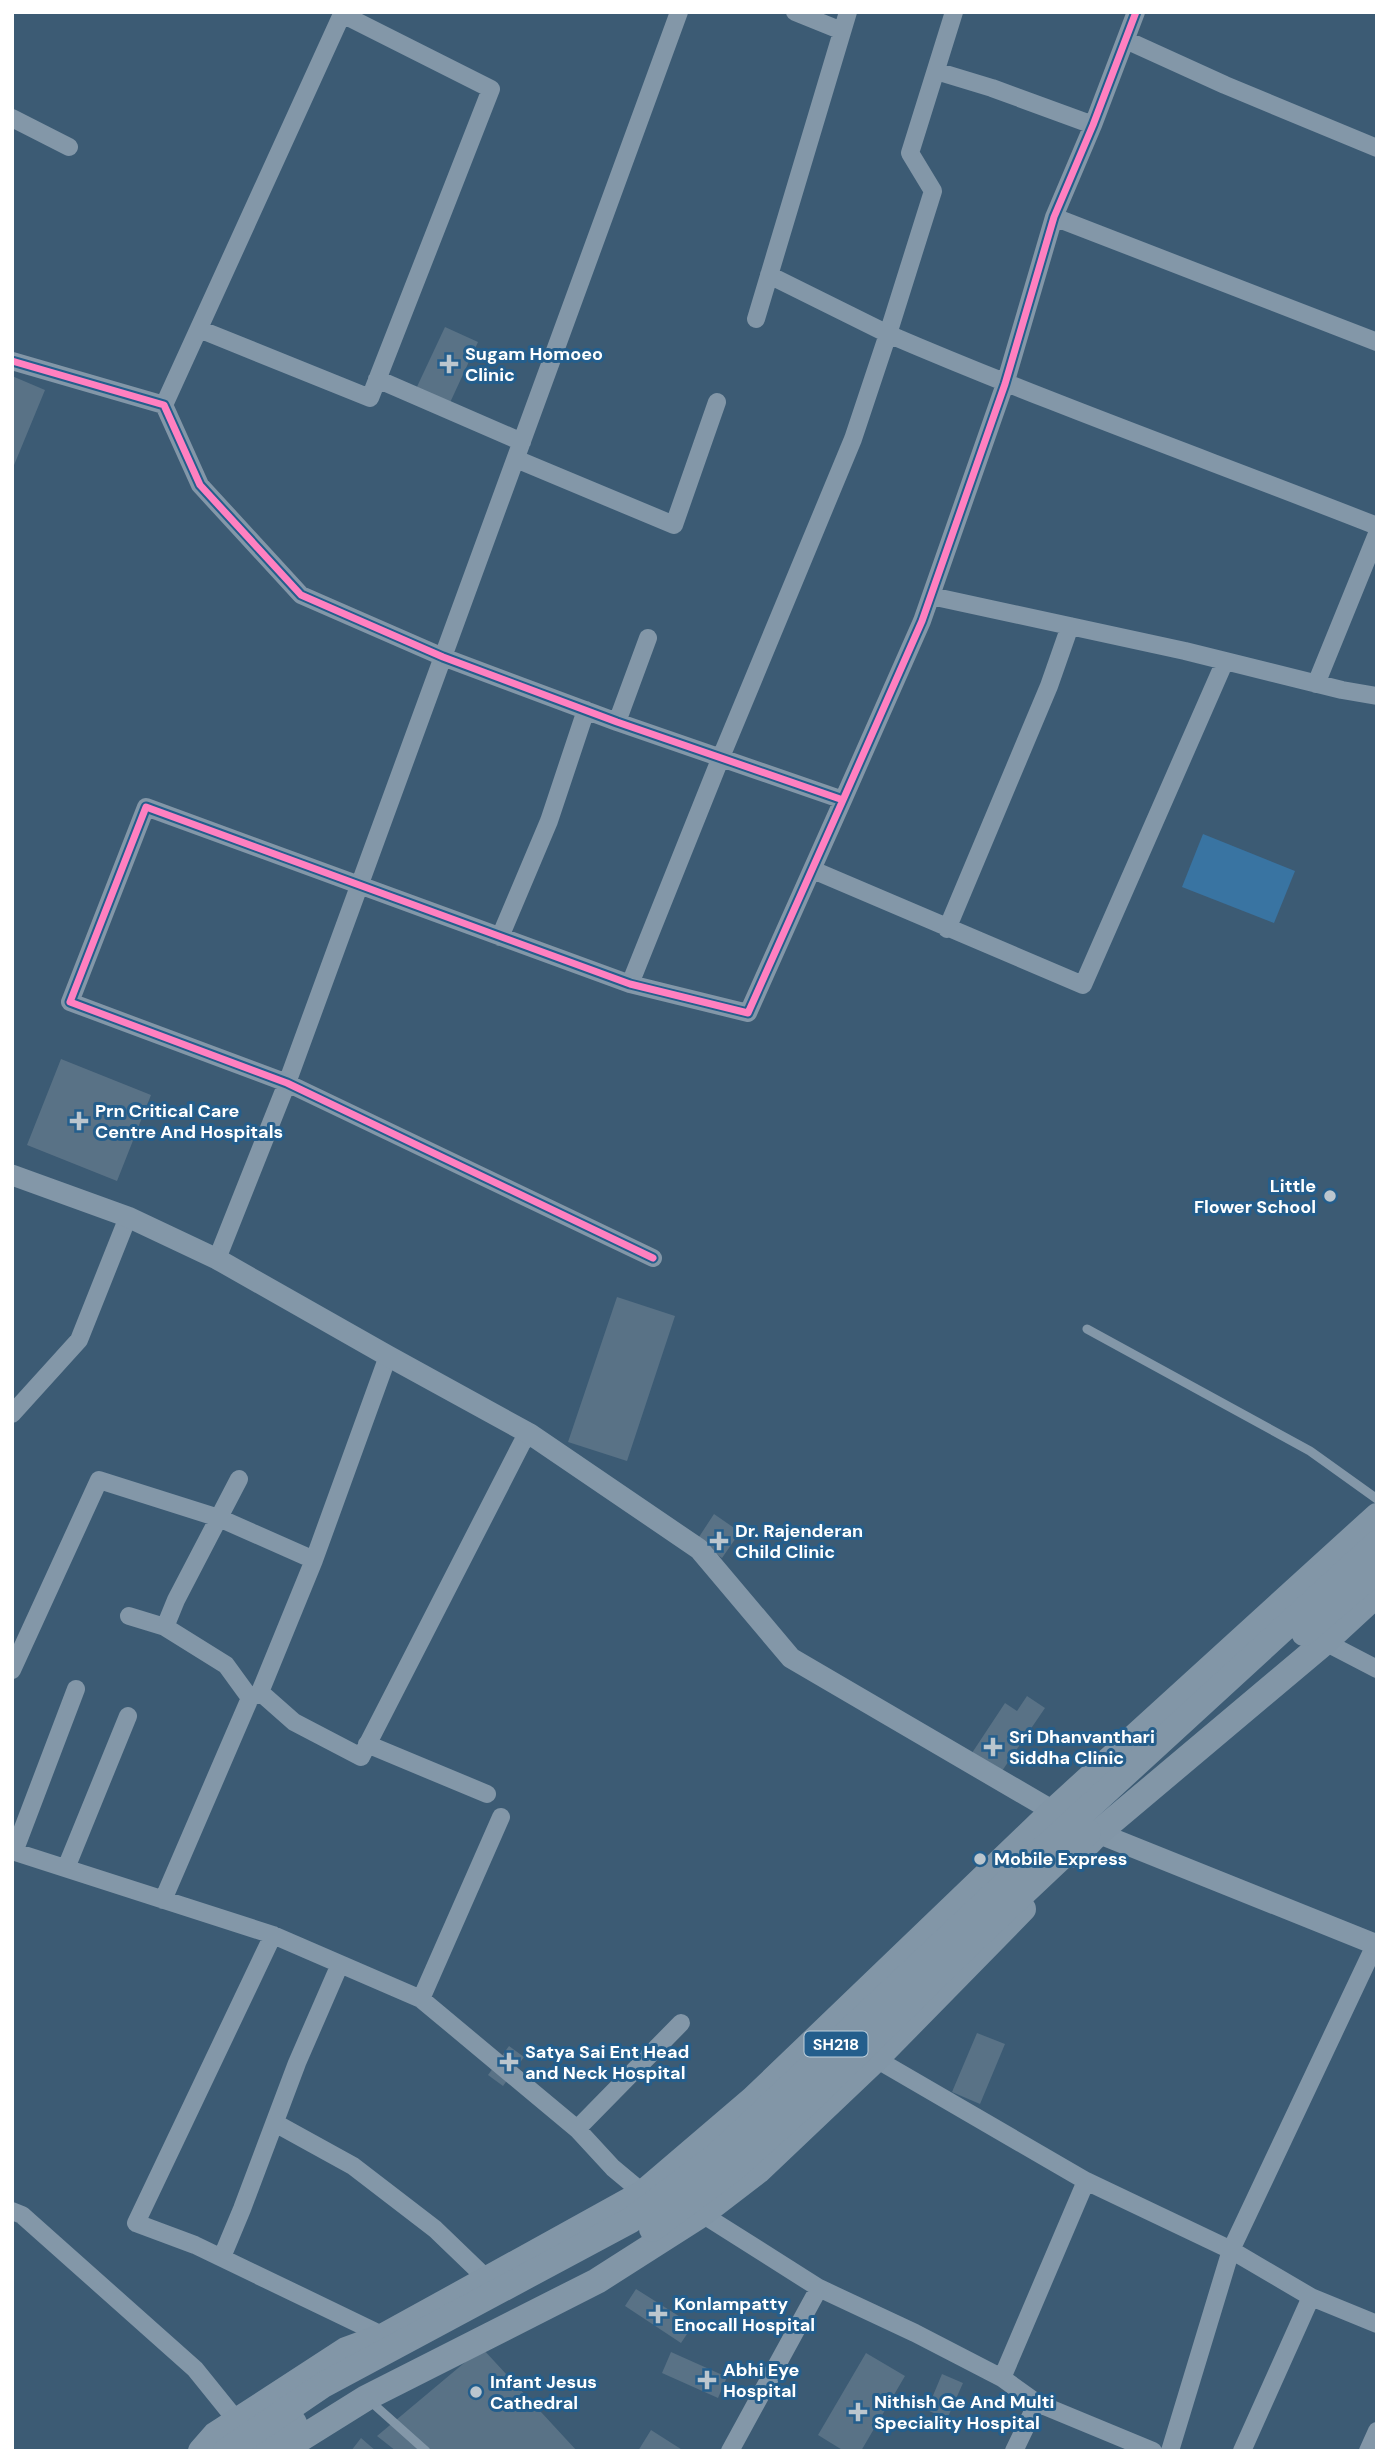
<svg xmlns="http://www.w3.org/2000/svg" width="1389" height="2463" viewBox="0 0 1389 2463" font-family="'DM Sans',sans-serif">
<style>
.green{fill:#3974a2}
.building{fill:#597286}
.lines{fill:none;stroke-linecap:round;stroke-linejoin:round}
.service{stroke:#8397a8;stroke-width:9}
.minor{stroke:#8397a8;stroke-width:18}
.tertiary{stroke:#8397a8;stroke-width:21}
.primary{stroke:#8296a7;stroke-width:26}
.primary-bridge{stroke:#8296a7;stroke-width:26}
.cycleway-casing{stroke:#245e8c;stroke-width:11}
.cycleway{stroke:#ff80c0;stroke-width:7}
.poi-dot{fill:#bbc6ce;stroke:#245e8c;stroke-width:2.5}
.labels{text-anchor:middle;stroke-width:6;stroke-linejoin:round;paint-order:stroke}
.shield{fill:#245e8c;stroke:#bdcfdc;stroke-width:2}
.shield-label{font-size:16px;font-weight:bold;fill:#fff}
.poi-label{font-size:18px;font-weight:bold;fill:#fff;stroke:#245e8c;text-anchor:start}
</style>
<rect width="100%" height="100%" fill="#3c5b74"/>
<path class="green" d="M1203,834L1295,871L1274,923L1182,887Z"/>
<path class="building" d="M445,327L478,342L448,407L415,391Z
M12,376L45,390L12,470Z
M61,1059L151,1095L117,1181L27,1145Z
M617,1297L675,1316L627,1461L568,1442Z
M714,1514L740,1532L722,1558L697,1540Z
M1027,1696L1045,1708L1002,1771L968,1759L1005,1703L1017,1711Z
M977,2033L1005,2044L980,2104L952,2092Z
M509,2046L524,2057L503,2086L488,2075Z
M636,2289L693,2325L681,2343L625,2306Z
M482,2348L577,2451H396L377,2436Z
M671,2352L727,2377L718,2398L662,2373Z
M866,2353L905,2376L861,2451H844L818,2435Z
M942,2374L963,2383L947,2419L927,2410Z
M651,2430L684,2451H638Z
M361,2438L376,2451H351Z"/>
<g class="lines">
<path class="service" d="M1087,1329L1310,1451L1377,1499
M370,2401L426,2451"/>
<path class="minor" d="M795,12L842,31
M954,12L910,153L933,191L888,334C1049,403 1214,462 1377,526
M1126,40L1225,85L1377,148
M936,71L992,88L1093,125
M12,118L69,147
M1054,217L1377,342
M756,319L848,12
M199,329L370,398L491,89L342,14
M12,361L164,405L200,485L301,595L443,657L617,722L843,800L922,621L1005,384L1054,217L1093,125L1136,12
M377,379L522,442
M164,405L343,12
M516,459L674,525L717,402
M931,596L1185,651L1342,690L1377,696
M1316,684L1377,534
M617,722L648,638
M813,870L1083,985L1225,661
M947,929L1049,686L1070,626
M500,937L549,821L586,710
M630,984L721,757L853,439L888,334L769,275
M653,1258L287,1083L70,1002L146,807L630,984L748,1013L843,800
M217,1259L287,1083L679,12
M12,1414L79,1340L128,1217
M129,1616L165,1627L226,1665L250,1698
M165,1627L176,1600L239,1479
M1325,1642L1377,1669
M12,1670L99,1480L219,1518L314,1560
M260,1692L294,1722L361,1757L522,1443L530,1434
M367,1744L487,1794
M12,1851L273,1935L421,1999L577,2129L613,2168L643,2193
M14,1852L76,1689
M66,1868L128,1716
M163,1900L250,1698L260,1692L314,1560L388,1356
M273,1935L136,2223L195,2245L384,2336
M421,1999L501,1817
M876,2059L1086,2181L1231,2250L1311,2297L1377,2324
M275,2123L353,2166L435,2229L488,2280
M577,2129L681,2023
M12,2211L22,2215L195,2369L237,2421
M702,2214L819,2288L915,2333L1002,2378L1037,2403L1153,2451
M222,2257L242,2209L297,2063L340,1964
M1002,2378L1086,2181
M730,2451L819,2288
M1014,2451L1037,2403
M1170,2451L1231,2250L1375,1945
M1242,2451L1311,2297
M1368,2451L1377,2431"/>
<path class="tertiary" d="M12,1175L128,1217L217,1259L388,1356L530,1434L699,1549L791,1658L1053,1811L1098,1833L1377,1945"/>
<path class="primary" d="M1077,1855L1098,1833L1325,1642L1377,1594
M201,2451L215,2435L346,2350L384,2336L643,2193L753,2099L1053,1811L1377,1516
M251,2451L294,2423
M281,2451L366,2398L597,2281L702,2214L758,2171L876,2059L1023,1909"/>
<path class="primary-bridge" d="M1304,1633L1377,1570
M652,2229L733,2169L809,2101L967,1946L1088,1832
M226,2451L323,2385L631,2220L718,2154L1004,1885L1377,1543"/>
<g class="cycleway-casing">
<path id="cycleway" d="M12,361L164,405L200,485L301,595L443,657L617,722L843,800L922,621L1005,384L1054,217L1093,125L1136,12
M653,1258L287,1083L70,1002L146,807L630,984L748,1013L843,800"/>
</g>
<use href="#cycleway" class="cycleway"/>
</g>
<g class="poi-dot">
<path d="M445.5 353.5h7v7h7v7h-7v7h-7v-7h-7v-7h7z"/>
<path d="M75.5 1110.5h7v7h7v7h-7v7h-7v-7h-7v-7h7z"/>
<circle cx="1330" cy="1196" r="7"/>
<path d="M715.5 1530.5h7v7h7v7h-7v7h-7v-7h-7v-7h7z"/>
<path d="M989.5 1736.5h7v7h7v7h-7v7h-7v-7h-7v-7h7z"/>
<circle cx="980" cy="1859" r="7"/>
<path d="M505.5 2051.5h7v7h7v7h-7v7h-7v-7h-7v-7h7z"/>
<path d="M654.5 2303.5h7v7h7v7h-7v7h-7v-7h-7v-7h7z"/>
<path d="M703.5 2369.5h7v7h7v7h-7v7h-7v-7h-7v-7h7z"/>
<circle cx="476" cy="2392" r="7"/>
<path d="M854.5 2401.5h7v7h7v7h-7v7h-7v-7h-7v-7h7z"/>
</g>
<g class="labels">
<rect class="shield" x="804.5" y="2031.5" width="63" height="25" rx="5"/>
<g class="shield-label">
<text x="836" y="2050">SH218</text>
</g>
<g class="poi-label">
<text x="465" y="360">Sugam Homoeo<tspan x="465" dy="21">Clinic</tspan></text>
<text x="95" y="1117">Prn Critical Care<tspan x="95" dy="21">Centre And Hospitals</tspan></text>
<text x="1316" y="1192" text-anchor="end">Little<tspan x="1316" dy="21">Flower School</tspan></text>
<text x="735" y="1537">Dr. Rajenderan<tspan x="735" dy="21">Child Clinic</tspan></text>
<text x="1009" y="1743">Sri Dhanvanthari<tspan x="1009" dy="21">Siddha Clinic</tspan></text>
<text x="994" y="1865">Mobile Express</text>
<text x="525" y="2058">Satya Sai Ent Head<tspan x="525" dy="21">and Neck Hospital</tspan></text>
<text x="674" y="2310">Konlampatty<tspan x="674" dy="21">Enocall Hospital</tspan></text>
<text x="723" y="2376">Abhi Eye<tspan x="723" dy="21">Hospital</tspan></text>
<text x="490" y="2388">Infant Jesus<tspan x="490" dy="21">Cathedral</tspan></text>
<text x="874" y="2408">Nithish Ge And Multi<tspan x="874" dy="21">Speciality Hospital</tspan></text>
</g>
</g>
<rect width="1389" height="2463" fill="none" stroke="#ffffff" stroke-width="28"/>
</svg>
